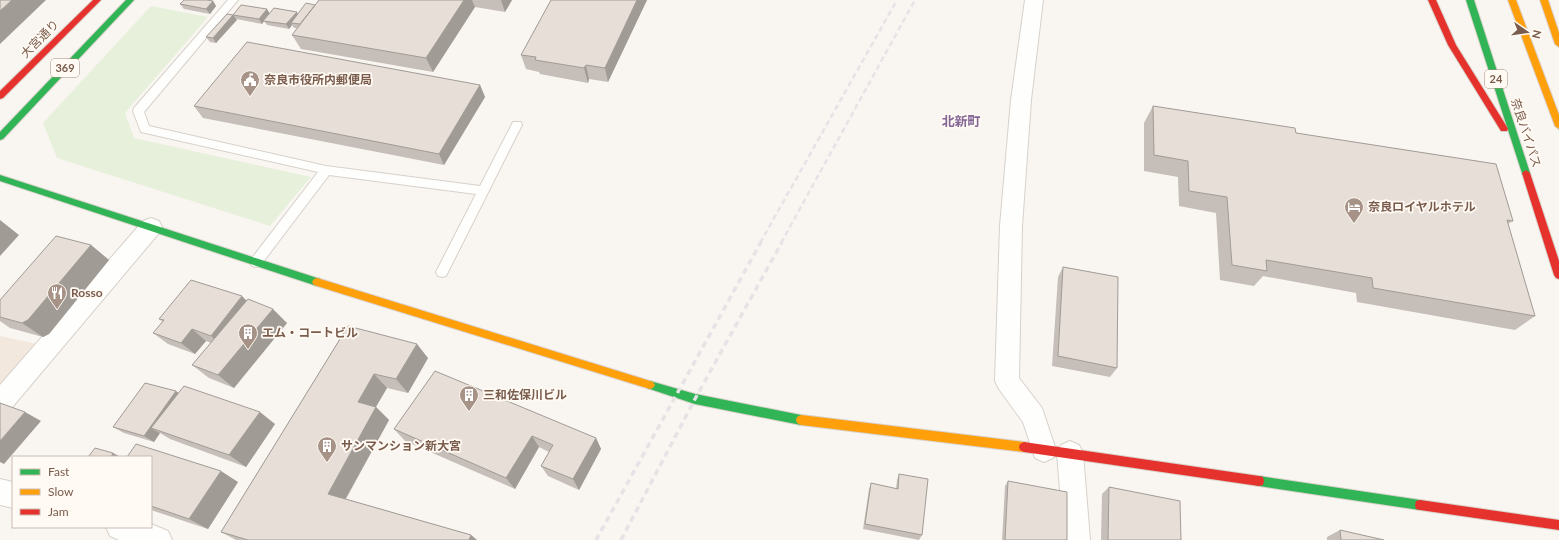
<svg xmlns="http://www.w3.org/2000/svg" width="1559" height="540" viewBox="0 0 1559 540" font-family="Lato,'Noto Sans JP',sans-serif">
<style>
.residential{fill:#f2e8de}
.green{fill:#e7f0db}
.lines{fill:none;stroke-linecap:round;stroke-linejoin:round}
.lane-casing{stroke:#d7d1cb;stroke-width:2}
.street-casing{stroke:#d7d1cb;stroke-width:2}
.fast-casing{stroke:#d9d2cb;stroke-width:2}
.slow-casing{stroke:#d9d2cb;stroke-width:2}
.jam-casing{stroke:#d9d2cb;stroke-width:2}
.lane{fill:#fefefd;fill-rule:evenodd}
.street{fill:#fefefd;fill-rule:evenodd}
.fast{fill:#30b455;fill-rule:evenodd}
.slow{fill:#ff9f0a;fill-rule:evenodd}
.jam{fill:#e5322d;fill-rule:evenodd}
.rail-far1{stroke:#e6e3e7;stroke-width:2.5;stroke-dasharray:5.5 3.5;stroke-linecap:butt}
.rail{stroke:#e6e3e7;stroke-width:3.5;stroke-dasharray:6 4.5;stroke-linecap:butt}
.wall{fill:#c6bfb9}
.shaded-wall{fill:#a19b96}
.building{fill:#e6ded7;stroke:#a19b96}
.labels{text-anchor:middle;stroke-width:3.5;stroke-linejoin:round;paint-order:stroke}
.shield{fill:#fffaf3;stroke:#a28b7f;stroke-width:1}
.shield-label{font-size:11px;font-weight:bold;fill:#7a5c4d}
.street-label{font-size:12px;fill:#7a5c4d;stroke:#fffaf3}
.poi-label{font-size:12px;font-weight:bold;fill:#7a5c4d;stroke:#fffaf3;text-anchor:start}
.neighbourhood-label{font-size:13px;font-weight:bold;fill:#846695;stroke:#fffaf3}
</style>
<rect width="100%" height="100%" fill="#f9f5f0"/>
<path class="residential" d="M0,336L41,345L0,393Z"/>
<path class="green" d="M151,6L208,17L125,113L134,138L311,177L270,226L57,158L43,123Z"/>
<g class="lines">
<g class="lane-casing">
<path id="lane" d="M228,0H238L144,112L149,126L326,166L480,186L513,122H521L522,125L446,276L442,277L438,276L436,272L476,194L329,175L260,266L256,267L252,266L250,262L252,258L318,172L141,132L133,111L134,108Z"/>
</g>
<g class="street-casing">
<path id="street" d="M1025,0H1043L1031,100L1022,226L1019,378L1042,408L1056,450L1053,458L1044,462L1035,458L1023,422L999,389L995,381L1000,226L1011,100Z
M151,218L159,221L162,227L159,233L9,411L0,414V385L143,221Z
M1070,441L1079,445L1083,453L1090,540H1064L1057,453L1061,445Z
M0,479L13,482V508L0,505Z
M151,524L168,531L172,540H119L110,536L106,527H151Z"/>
</g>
<g class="fast-casing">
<path id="fast" d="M126,0H134L3,139L0,140V132Z
M1466,0H1474L1530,173L1529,175H1523L1522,173Z
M0,175L317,278L320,279L322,282L320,285L317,286L0,181Z
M650,381L695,394L801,415L805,417L806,420L805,423L801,425L695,404L647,388L645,385L647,382Z
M1259,476L1420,500L1424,501L1425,505L1424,509L1420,510L1259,486L1255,485L1254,481L1255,477Z"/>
</g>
<g class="slow-casing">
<path id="slow" d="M1508,0H1516L1559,115V129L1555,126Z
M1540,0H1548L1559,33V47L1555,44Z
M317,278L650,381L653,382L655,385L653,388L650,389L317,286L314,285L312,282L314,279Z
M801,415L1024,442L1028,444L1029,447L1028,450L1024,452L801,425L797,423L796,420L797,417Z"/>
</g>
<g class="jam-casing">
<path id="jam" d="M93,0H101L3,98L0,99V91Z
M1428,0H1436L1456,45L1507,127L1508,129L1507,131H1501L1448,45Z
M1526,170L1530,173L1559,261V279L1556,278L1554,275L1522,173Z
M1024,442L1259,476L1263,477L1264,481L1263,485L1259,486L1024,452L1020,450L1019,447L1020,444Z
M1420,500L1559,520V530L1420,510L1416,509L1415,505L1416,501Z"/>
</g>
<use href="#lane" class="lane"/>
<use href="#street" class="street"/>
<use href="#fast" class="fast"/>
<use href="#slow" class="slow"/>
<use href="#jam" class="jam"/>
<path class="rail-far1" d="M760,243L897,0
M781,243L915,0"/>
<path class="rail" d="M596,540L761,242
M621,540L695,399L782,242"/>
</g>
<path class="wall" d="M319,0H512L505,12L475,7L433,72L301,49L292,35L297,28H294L292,25L289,29L267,25L264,21L262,24L236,19L216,43L210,42L206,37L233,15L269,13L298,14L315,5Z
M551,0H647L608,82L589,79L588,83L540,74L539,72L526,69L521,55Z
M213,1L216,6L210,14L184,9L180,4Z
M480,85L485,97L444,165L203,118L194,106Z
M1153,106L1296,133L1513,221L1508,224L1535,316L1515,330L1357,302L1356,293L1263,276L1254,286L1220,280L1216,213L1179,206L1178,177L1144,171V123Z
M91,245L109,260L49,334L43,337L10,328L0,321V300Z
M1063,267L1117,368L1110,377L1052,366L1058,277Z
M247,300L287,323L234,388L209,378L192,365L211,343L206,341L195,354L168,344L153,333L163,322L159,319Z
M348,326L428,358L408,393L387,388L376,407L389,420L346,499L471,535L477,540H236L221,532Z
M176,391L178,393L275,424L246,467L170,439L160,433L154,442L124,433L113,427Z
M394,429L596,438L601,449L579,490L548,476L541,466L549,452L539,447L515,489L405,441Z
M151,457L238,482L208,529L151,510Z
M899,474L922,535L919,540L863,529L869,489L871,483L896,489L897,480Z
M1008,481L1067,540H1002L1005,486Z
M1109,487L1181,540H1101L1102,494Z
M1340,530L1384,540H1327V537Z"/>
<path class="shaded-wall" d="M12,0H46L0,44V11Z
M464,0H472L475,7L433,72L426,58Z
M501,0H512L505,12Z
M637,0H647L608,82L605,68Z
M213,1L216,6L210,14L206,9Z
M267,9L270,14L263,21H264L262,24L259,19Z
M297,12L299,17L291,23L292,25L289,29L286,24Z
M233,15L237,20L216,43L213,38Z
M586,65L589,79L588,83L584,68Z
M480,85L485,97L444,165L439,154Z
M0,220L19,235L0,256Z
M91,245L109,260L49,334L43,337L22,323Z
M242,296L254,308L224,347L211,336Z
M273,309L287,323L234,388L218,375Z
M192,329L206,341L195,354L181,343Z
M417,344L428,358L408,393L396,379Z
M374,374L387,388L371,415L358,402Z
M176,391L185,398L151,428L160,433L154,442L144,436Z
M376,407L389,420L342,505L328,494Z
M25,412L41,421L4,464L0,462V441Z
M260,412L275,424L246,467L229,455Z
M532,436L539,447L515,489L506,478Z
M596,438L601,449L579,490L573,479Z
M113,453L119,456L118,457H111Z
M221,471L238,482L208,529L189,519Z
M471,535L477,540H469Z"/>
<path class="building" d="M0,0H12L0,11Z
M184,0H207L213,1L206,9L180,4Z
M319,0H464L426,58L292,35Z
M551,0H637L605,68L586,65L584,68L535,60L536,57L521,55Z
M306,3L315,5L300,24L291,23Z
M241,5L267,9L259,19L233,15Z
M274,8L297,12L286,24L263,21Z
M227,14L233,15L213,38L206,37Z
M247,42L480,85L439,154L194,106Z
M1153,106L1295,128L1296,133L1496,164L1513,221L1507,220L1535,316L1373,288L1372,278L1266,260L1267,271L1232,265L1227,197L1189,191L1188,161L1154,155Z
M56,236L91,245L28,320L22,323L0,317V300Z
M1063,267L1118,277L1117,368L1058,356Z
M191,280L242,296L211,336L192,329L181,343L153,333L164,320L159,319Z
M248,299L273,309L218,375L192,365Z
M348,326L417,344L396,379L374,374L358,402L376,407L328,494L471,535L469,540H248L221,532Z
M435,371L596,438L573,479L541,466L553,445L532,436L506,478L394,429Z
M145,383L176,391L144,436L113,427Z
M184,386L260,412L229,455L151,428Z
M0,403L25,412L0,441Z
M136,444L221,471L189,519L151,506V457H127Z
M95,448L113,453L111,457H88Z
M899,474L928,479L922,535L865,524L871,483L898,489Z
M1008,481L1067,492V540H1005Z
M1109,487L1180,501L1181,540H1108Z
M1340,530L1384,540H1341Z"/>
<defs>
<g id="civic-pin" transform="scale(1)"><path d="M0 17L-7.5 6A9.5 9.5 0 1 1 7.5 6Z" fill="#a69286" stroke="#fffaf3"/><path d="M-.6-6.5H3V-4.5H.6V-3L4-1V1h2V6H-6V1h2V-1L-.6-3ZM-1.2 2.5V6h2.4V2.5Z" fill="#fff"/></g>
<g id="hotel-pin" transform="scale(1)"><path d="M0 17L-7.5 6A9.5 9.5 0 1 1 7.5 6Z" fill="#a69286" stroke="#fffaf3"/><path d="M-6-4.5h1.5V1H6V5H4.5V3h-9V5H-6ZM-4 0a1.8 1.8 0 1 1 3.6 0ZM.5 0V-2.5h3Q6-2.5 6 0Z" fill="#fff"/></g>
<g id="restaurant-pin" transform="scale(1)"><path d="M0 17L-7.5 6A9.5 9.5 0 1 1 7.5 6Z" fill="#a69286" stroke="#fffaf3"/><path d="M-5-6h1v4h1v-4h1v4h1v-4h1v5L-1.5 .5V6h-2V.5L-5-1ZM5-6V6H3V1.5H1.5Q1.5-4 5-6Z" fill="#fff"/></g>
<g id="building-pin" transform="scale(1)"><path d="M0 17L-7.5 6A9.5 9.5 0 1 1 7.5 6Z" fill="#a69286" stroke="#fffaf3"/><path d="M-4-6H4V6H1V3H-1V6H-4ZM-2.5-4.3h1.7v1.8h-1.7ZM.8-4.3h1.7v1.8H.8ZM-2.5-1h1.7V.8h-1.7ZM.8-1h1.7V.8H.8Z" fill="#fff"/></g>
</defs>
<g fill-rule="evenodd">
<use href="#civic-pin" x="250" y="80"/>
<use href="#hotel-pin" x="1354" y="207"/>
<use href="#restaurant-pin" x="57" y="293"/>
<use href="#building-pin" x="248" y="333"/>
<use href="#building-pin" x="469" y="395"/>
<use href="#building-pin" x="327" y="446"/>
</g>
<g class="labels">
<g class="shield">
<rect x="51" y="59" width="28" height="18" rx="3"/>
<rect x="1485" y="70" width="22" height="18" rx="3"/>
</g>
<g class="shield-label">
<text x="65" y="72">369</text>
<text x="1496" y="83">24</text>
</g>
<g class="street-label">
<text transform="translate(40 39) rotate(-45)" y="4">大宮通り</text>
<text transform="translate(1526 133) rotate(72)" y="4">奈良バイパス</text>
</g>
<g class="poi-label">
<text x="264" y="84">奈良市役所内郵便局</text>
<text x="1368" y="211">奈良ロイヤルホテル</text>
<text x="71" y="297">Rosso</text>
<text x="262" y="337">エム・コートビル</text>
<text x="483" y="399">三和佐保川ビル</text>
<text x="341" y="450">サンマンション新大宮</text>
</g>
<g class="neighbourhood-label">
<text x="961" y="126">北新町</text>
</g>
</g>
<rect x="12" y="456" width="140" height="72" fill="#fffaf3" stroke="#cabbb1"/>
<rect x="20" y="469" width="20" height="6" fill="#30b455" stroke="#cabbb1"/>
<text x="48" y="476" font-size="12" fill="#7a5c4d">Fast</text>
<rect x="20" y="489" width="20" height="6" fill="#ff9f0a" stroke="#cabbb1"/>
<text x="48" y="496" font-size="12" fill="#7a5c4d">Slow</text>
<rect x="20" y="509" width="20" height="6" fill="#e5322d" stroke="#cabbb1"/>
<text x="48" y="516" font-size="12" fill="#7a5c4d">Jam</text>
<g transform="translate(1527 32) rotate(103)" stroke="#fffaf3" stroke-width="3" paint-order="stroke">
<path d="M0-3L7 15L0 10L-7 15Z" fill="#7a5c4d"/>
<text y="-6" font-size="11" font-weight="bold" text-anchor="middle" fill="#7a5c4d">N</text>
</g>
</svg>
